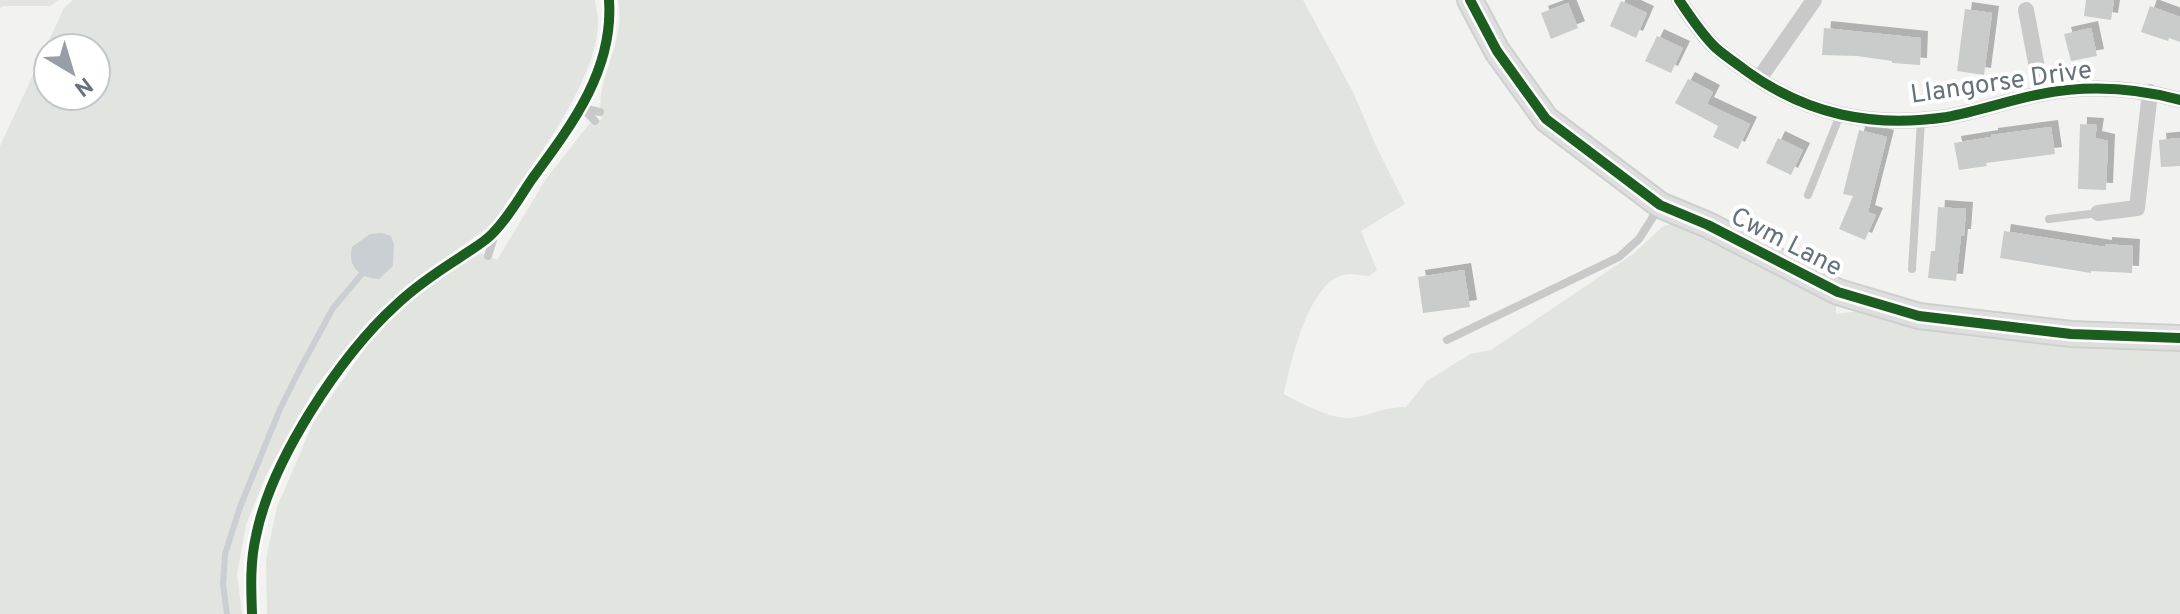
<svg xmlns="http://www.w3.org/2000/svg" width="2180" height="614" viewBox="0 0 2180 614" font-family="Overpass,sans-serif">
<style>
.green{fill:#e2e5df;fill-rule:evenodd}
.water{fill:#c9cfd2}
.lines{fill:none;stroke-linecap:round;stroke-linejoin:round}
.stream{stroke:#c9cfd2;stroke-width:6}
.building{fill:#cacbcb;filter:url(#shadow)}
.secondary-casing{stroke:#cecfcf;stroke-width:28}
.lane{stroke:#c9c9ca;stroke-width:8}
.street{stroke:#c9c9ca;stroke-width:16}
.secondary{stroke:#dedede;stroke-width:24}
.cycleway-casing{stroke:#fff;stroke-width:15}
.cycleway{stroke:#1b5e20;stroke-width:10}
.labels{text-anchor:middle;stroke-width:8;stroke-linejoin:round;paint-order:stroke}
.street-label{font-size:26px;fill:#66717e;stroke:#fff}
</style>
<defs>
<filter id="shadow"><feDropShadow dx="7" dy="-7" stdDeviation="0" flood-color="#0004"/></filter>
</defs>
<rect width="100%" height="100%" fill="#f2f2f1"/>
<path class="green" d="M0,0H59L50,6H4L0,8Z
M73,0H595C596,6 597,12 598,18C601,77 531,166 499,214L490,226L417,278L386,306L353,341L316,386L266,475L246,525L237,574L242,614H0V146L64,8ZM48,48H96V96H48Z
M618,0H1303L1354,94L1376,146L1405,204L1361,231L1377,270L1369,276C1362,276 1351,273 1344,275C1309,281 1290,364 1284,394C1301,403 1330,419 1350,418C1369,416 1386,406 1406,407L1427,381L1470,354L1491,350L1633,254L1662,227L1675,222L1721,242L1836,305V314L1868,310L2180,345V614H267L266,559L277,507L314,421L381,326L425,284L477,252L497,260L546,179L589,124L602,119C593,79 627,45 618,0Z"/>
<path class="water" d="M382,233L391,236L394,245L393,266L379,279C360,278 347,267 352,247L370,234Z"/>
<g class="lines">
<path class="stream" d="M227,614L223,584L225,554L240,507L280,409L300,369L333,308L361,275"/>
</g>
<path class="building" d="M2086,0H2114L2111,20L2084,16Z
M1621,1L1647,13L1636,38L1610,26Z
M1568,3L1578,28L1551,39L1541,13Z
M2150,6L2180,17V42L2169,38L2168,41L2141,32Z
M1965,9L1992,13L1984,75L1957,71Z
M1824,28L1921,38L1920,65L1892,63V61L1857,56L1822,55Z
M2091,28L2097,56L2071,61L2064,34Z
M1657,36L1683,48L1671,73L1645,61Z
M1688,79L1713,92L1707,104L1750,124L1738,149L1713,137L1718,126L1675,103Z
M2080,124L2097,125L2095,138L2108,141L2106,190L2078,189Z
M2051,127L2055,154L1986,163L1987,166L1959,170L1954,143L1991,137V135Z
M1859,130L1887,137L1868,212L1876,215L1865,240L1839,229L1853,196L1843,194Z
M1778,138L1803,150L1791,175L1766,163Z
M2180,138V166L2161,167L2159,140Z
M1938,207L1966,209L1964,236H1961L1956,281L1928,278L1931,251H1935Z
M2004,231L2105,247V244L2133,246L2132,273L2091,271V273L2000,258Z
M1464,270L1470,307L1423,313L1418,277Z"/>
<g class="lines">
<g class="secondary-casing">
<path id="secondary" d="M1470,0L1497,51L1546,119L1660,205L1708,225L1838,292L1919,316L2071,334L2180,338"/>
</g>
<path class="lane" d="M582,108L595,121
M582,108L600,112
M1808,195L1840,115
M2049,219L2098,213
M488,256L495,234
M1912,269L1921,120
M1447,340L1619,257L1639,239L1660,206
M252,614C251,587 250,562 256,536C271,461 340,356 396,305C415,287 437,272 459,258C470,250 484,243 493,233C509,217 519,198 532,179C571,126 614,70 609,0"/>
<path class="street" d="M1679,0C1690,16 1702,35 1716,48C1725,56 1736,63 1745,70C1807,115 1872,128 1947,117C1979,111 2010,100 2041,94C2087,85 2136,88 2180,100
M2026,10L2042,94
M1759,79L1814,0
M2098,213L2137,208L2150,92"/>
<use href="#secondary" class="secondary"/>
<g class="cycleway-casing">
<path id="cycleway" d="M1470,0L1497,51L1546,119L1660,205L1708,225L1838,292L1919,316L2071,334L2180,338
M1679,0C1690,16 1702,35 1716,48C1725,56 1736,63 1745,70C1807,115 1872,128 1947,117C1979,111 2010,100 2041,94C2087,85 2136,88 2180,100
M252,614C251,587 250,562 256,536C271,461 340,356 396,305C415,287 437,272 459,258C470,250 484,243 493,233C509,217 519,198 532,179C571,126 614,70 609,0"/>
</g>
<use href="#cycleway" class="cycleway"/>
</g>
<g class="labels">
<g class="street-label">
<text transform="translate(2001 81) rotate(-8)" y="9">Llangorse Drive</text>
<text transform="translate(1787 241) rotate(27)" y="9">Cwm Lane</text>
</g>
</g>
<g transform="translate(72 72) rotate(142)"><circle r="38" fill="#ffffff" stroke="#c2c6cb" stroke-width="2"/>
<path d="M0-6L14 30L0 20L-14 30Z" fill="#979ea6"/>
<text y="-12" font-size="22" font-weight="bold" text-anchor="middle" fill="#66717e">N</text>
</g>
</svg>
